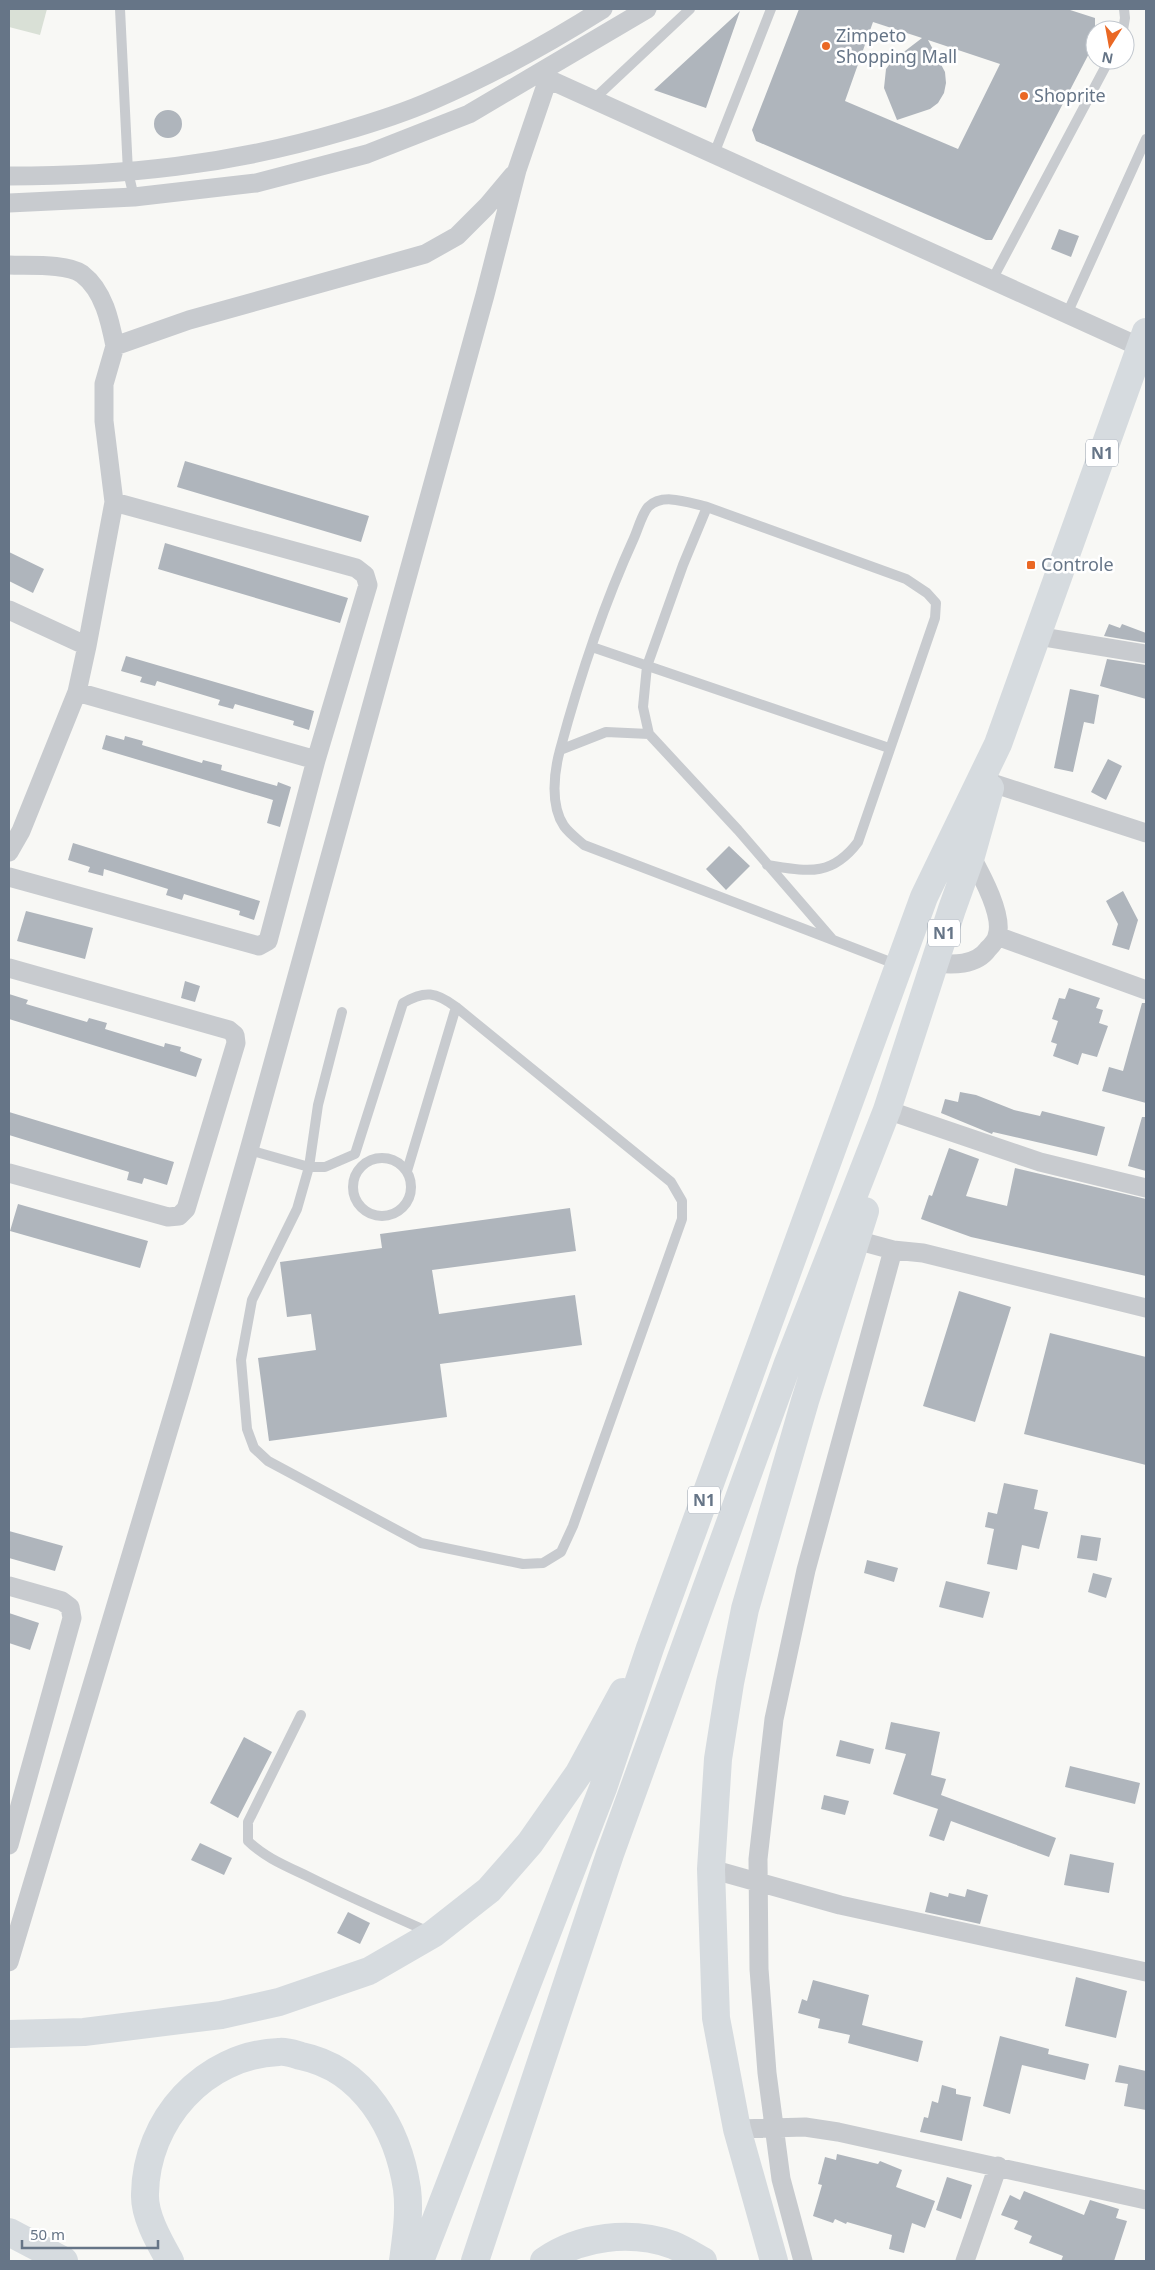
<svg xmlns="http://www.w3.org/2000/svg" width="1155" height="2270" viewBox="0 0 1155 2270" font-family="'Noto Sans',sans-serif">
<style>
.green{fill:#d9e0d6}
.building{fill:#afb5bc;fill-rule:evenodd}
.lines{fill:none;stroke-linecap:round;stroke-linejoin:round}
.lane{stroke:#c8cbcf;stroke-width:10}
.street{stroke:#c8cbcf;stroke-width:19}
.primary{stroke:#d6dbdf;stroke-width:28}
.highway{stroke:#d6dbdf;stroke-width:28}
.poi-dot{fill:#ea6824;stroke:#fff;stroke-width:2}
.labels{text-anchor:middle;stroke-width:5;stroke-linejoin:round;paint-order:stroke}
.shield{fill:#fff;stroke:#949eab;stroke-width:1}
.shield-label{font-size:16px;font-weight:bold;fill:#667587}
.poi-label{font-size:18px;fill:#667587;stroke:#fff;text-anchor:start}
</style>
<rect width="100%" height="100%" fill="#f8f8f5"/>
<path class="green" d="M9,9H47L40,35L9,27Z"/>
<path class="building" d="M799,9H1067L1095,18V42L992,240H986L756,141L752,130ZM873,22L922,38L892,61L886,69L884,88L897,120L930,109L938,103L944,93L946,83L945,72L928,40L1000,64L958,149L845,101Z
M740,11L706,108L654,90Z
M154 124a14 14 0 1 1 28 0a14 14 0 1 1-28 0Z
M1059,229L1079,236L1071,257L1051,249Z
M185,461L369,516L361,542L177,487Z
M165,543L348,598L340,623L158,569Z
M9,552L44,569L33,593L9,581Z
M1109,624L1120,628L1122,624L1146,633V643L1104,636Z
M126,656L314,711L309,730L293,725L294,721L235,704L233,709L218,705L220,700L157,681L155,686L140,682L142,677L121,671Z
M1107,659L1146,665V699L1100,686Z
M1070,689L1099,695L1094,724L1084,722L1073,772L1054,768Z
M106,735L124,740L125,736L143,741L142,745L202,763L203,760L222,765L221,770L277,786L278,782L291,787L280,827L267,823L273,800L102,749Z
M1108,759L1122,766L1106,800L1091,792Z
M73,843L260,901L254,920L239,915L240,911L184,894L182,900L166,895L168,889L104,869L103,876L88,872L90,867L68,860Z
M729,846L750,866L726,890L706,869Z
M1123,891L1138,920L1129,950L1112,945L1118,924L1106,901Z
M26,911L93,928L85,959L17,941Z
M185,981L200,986L195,1002L181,998Z
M1069,988L1100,998L1096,1008L1103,1010L1099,1023L1108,1026L1097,1057L1082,1053L1078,1065L1053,1056L1057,1044L1051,1042L1058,1021L1052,1019L1059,998L1065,999Z
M9,994L28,1000L26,1004L87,1022L89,1018L107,1023L105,1029L164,1047L165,1043L181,1047L180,1051L202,1059L196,1077L9,1019Z
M1142,1003H1146V1103L1102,1091L1109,1067L1123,1071Z
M960,1092L976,1095L1014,1110L1040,1116L1042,1111L1105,1127L1097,1156L993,1132L992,1134L941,1113L945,1099L958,1102Z
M9,1112L174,1162L167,1185L144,1178L142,1184L127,1180L129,1172L9,1135Z
M1142,1117H1146V1171L1128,1166Z
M949,1148L979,1159L966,1196L1007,1206L1015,1168L1146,1199V1276L971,1237L921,1219L929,1195L932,1196Z
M18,1204L148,1241L140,1268L10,1231Z
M570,1208L576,1251L432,1270L439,1314L575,1295L582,1345L440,1364L447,1417L269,1441L258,1358L316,1350L311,1314L287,1317L280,1262L382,1248L380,1234Z
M959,1291L1011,1307L975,1422L923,1406Z
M1050,1333L1146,1357V1465L1024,1434Z
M1004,1483L1038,1490L1034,1509L1048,1512L1039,1549L1022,1545L1017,1570L987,1564L994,1529L985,1527L988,1512L997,1514Z
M9,1531L63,1546L55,1571L9,1558Z
M1081,1535L1101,1538L1097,1561L1077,1558Z
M867,1560L898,1568L894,1582L864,1573Z
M1093,1573L1112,1578L1106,1598L1088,1592Z
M946,1581L990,1592L983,1618L939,1607Z
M9,1613L39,1623L30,1650L9,1643Z
M891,1722L940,1732L931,1775L946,1779L941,1795L1056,1838L1049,1857L951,1821L944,1841L929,1836L938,1809L893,1794L906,1754L885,1749Z
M244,1737L272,1752L238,1818L210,1803Z
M840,1740L874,1749L870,1764L836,1756Z
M1070,1766L1140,1783L1135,1804L1065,1787Z
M824,1795L849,1801L845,1815L821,1809Z
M200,1843L232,1858L224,1875L191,1860Z
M1070,1854L1114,1863L1109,1893L1064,1885Z
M967,1889L988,1895L980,1924L925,1912L930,1892L948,1897L949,1893L965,1897Z
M348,1912L370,1923L360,1944L337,1933Z
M1076,1977L1127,1991L1116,2038L1065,2026Z
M813,1980L869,1995L862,2025L923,2041L918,2062L848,2043L850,2035L818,2028L820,2019L798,2013L802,1999L807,2001Z
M1000,2036L1049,2049L1048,2054L1089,2064L1085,2080L1022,2065L1010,2114L983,2106Z
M1119,2065L1146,2071V2110L1124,2106L1128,2084L1115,2082Z
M942,2085L956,2089V2094L971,2097L962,2141L920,2132L924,2117L928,2118L932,2101L938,2103Z
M837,2154L878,2164L880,2161L902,2170L896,2187L935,2201L925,2228L912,2223L904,2253L889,2249L892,2235L847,2222L846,2224L835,2219L833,2223L813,2216L822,2185L818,2184L825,2157L836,2160Z
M947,2177L972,2185L961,2219L936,2210Z
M1024,2191L1084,2215L1090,2200L1119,2209L1116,2218L1127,2221L1114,2261H1061L1063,2256L1029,2243L1032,2236L1014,2229L1018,2221L1001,2215L1010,2195L1020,2200Z"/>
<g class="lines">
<path class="lane" d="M120,9L128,172L134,197
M1123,30L1125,18L1124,9
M594,99L690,9
M714,154L771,9
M992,280L1109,60
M1067,314L1146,139
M592,647L889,748
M649,734L643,707L647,666L683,565L707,507
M560,750C579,679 603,606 634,538C638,529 642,514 648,507C663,492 689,503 707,507L906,579L927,593L936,603L935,618L858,842C831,878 806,871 767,865
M833,940L584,845C577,839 569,833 564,826C550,805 554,772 560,750L606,732L649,734L738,830L833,940L898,965
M249,1150L309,1167L297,1209L252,1300L241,1360L247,1429L254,1448L268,1461L421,1543L523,1564L543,1563L561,1552L573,1526L682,1219V1201L671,1182L456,1007C436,992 425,990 403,1003L355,1154L325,1167H309L318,1105L342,1012
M353 1187a29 29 0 1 1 58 0a29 29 0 1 1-58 0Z
M407,1171L456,1007
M301,1715L248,1822V1841C264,1857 286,1866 307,1876C347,1896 388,1914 429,1932"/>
<path class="street" d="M548,79L1140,347
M9,176C124,176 229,165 341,132C372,123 404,113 433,100C492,75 549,43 603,9
M9,203L134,197L256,183L367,154L469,114L647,9
M9,265C27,266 67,263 82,274C104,291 110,321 115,346
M9,610L87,646
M1037,636L1146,654
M77,692L316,760
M992,783L1146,833
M9,852L21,831L77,692L87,646L114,502L104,421V384L115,346L189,320L425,254L457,236L487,206L513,175
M9,877L259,946L268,941L316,760L368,585L365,575L356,568L114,502
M997,936L1146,990
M934,963C952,965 976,966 988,949C991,946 996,941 997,936C1004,916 981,874 971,856
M9,968L229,1030L235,1035L236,1043L186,1209L179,1216L168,1217L9,1173
M887,1110L1040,1162L1146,1188
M856,1240L893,1250
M9,1586L62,1601L70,1607L72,1618L9,1845
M711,1869L840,1905L1146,1972
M9,1962L182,1385L249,1150L485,295L517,170L548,79L541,72
M737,2129L805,2127L838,2132L1146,2200
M803,2261L781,2179L767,2073L759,1969L758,1859L774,1719L806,1570L893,1250L923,1253L1146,1308
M965,2261L998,2166"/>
<path class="primary" d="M9,2232L64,2261"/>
<path class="highway" d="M9,2034L84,2032L221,2015L279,2002L369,1971L433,1934L489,1890L530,1843L579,1773L623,1692
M170,2261C160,2243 144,2216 145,2194C146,2120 204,2055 279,2052C286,2051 294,2054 301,2056C364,2069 398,2129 407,2189C410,2213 406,2238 403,2261
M420,2261L603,1788L650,1648L924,897L998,744L1146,332
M475,2261L610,1854L788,1363L887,1110L952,909L971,856L990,788
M544,2261C580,2236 631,2230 673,2245C683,2249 694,2256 703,2261
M774,2261L737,2129L716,2018L711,1869L718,1759L730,1683L745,1609L805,1401L865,1211"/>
</g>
<g class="poi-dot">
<circle cx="826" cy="46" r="5"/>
<circle cx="1024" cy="96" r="5"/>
<rect x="1026" y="560" width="10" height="10" rx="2.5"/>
</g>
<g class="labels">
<g class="shield">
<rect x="1086" y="439.5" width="32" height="27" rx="4"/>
<rect x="928" y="919.5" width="32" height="27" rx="4"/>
<rect x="688" y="1486.5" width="32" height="27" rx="4"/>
</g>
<g class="shield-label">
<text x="1102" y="459">N1</text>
<text x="944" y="939">N1</text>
<text x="704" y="1506">N1</text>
</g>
<g class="poi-label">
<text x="836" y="42">Zimpeto<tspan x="836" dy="21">Shopping Mall</tspan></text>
<text x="1034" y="102">Shoprite</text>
<text x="1041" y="571">Controle</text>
</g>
</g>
<rect width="1155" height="2270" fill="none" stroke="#667587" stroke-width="20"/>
<g transform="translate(1110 45) rotate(191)"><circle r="24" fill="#ffffff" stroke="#c2c8cf"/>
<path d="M0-4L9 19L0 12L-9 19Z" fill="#ea6824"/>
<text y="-8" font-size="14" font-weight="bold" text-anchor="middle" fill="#667587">N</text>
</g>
<path d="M22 2240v8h136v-8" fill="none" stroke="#667587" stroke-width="2.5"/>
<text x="30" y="2240" font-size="15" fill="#667587" stroke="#ffffff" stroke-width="4" paint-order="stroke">50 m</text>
</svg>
